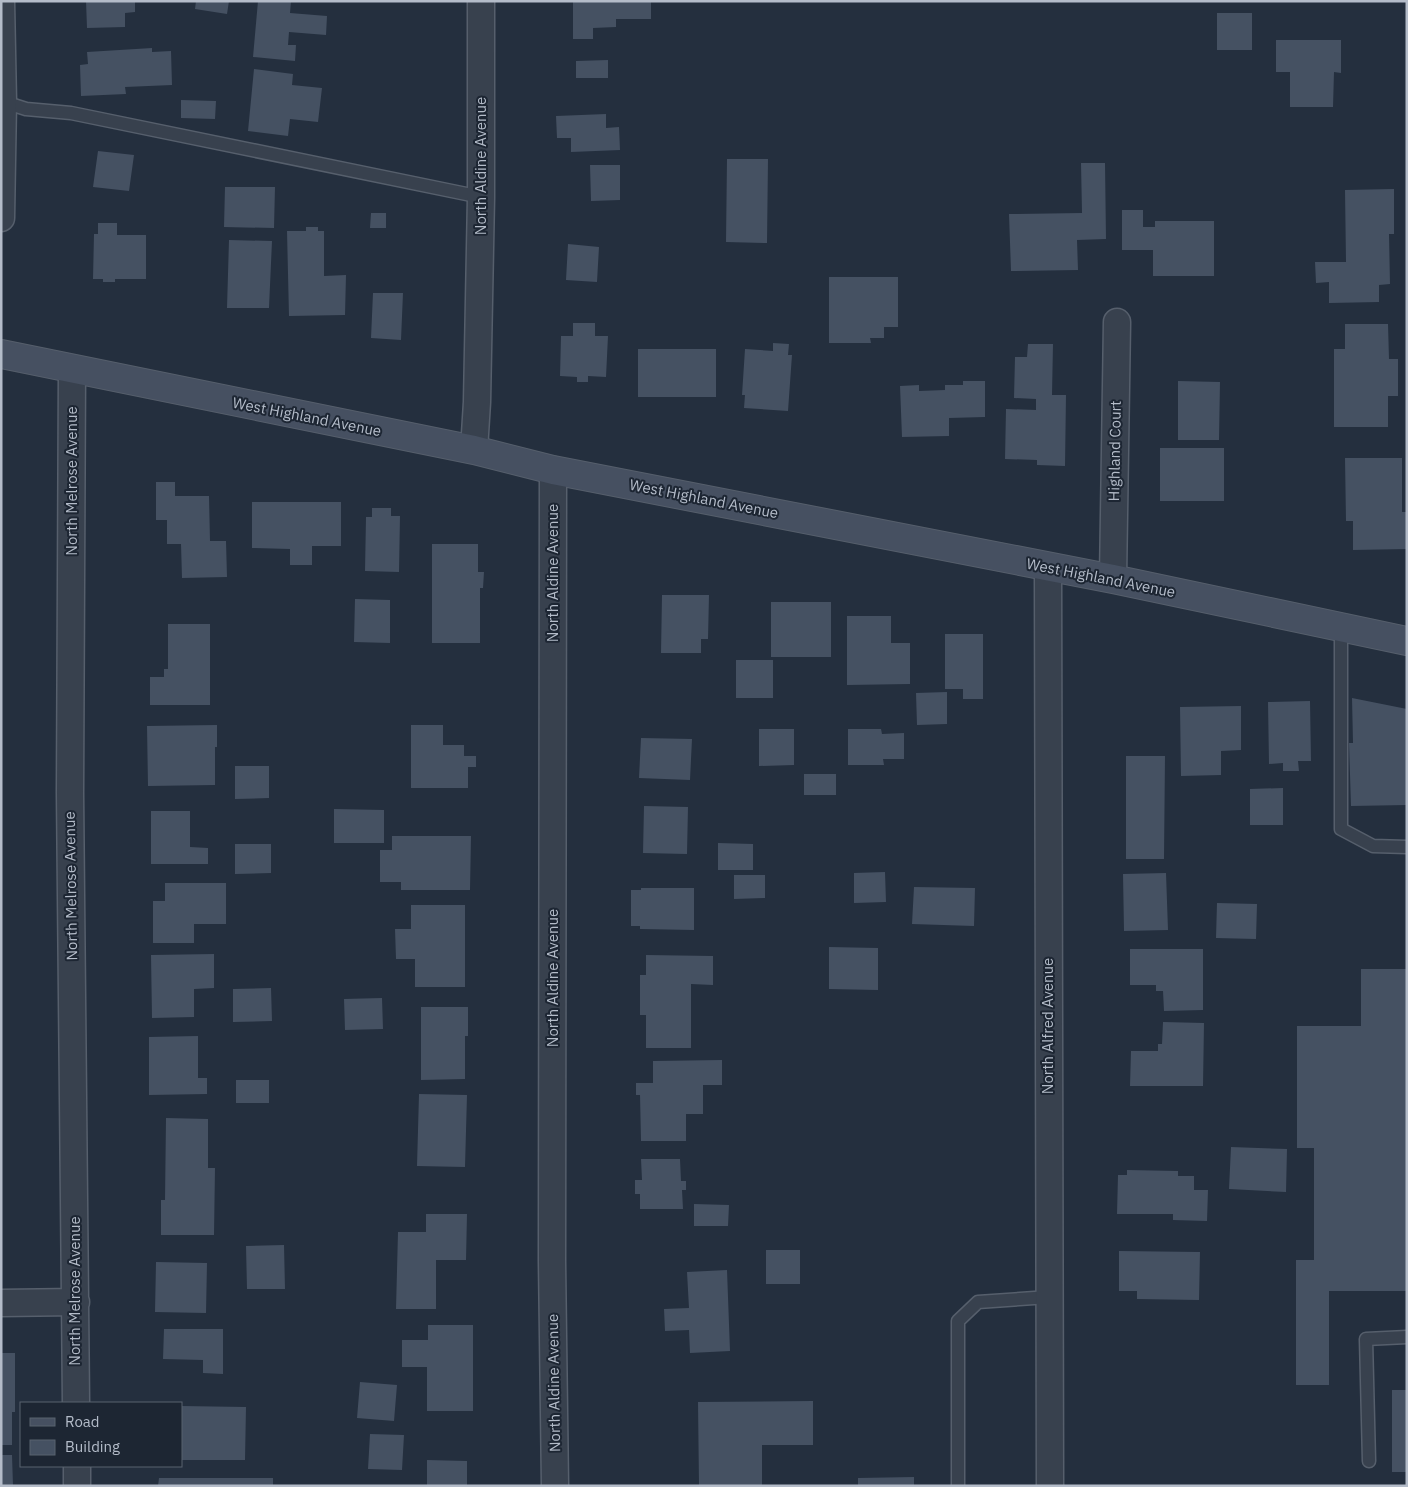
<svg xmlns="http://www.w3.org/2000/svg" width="1408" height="1487" viewBox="0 0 1408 1487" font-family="'IBM Plex Sans',sans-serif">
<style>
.building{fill:#455162}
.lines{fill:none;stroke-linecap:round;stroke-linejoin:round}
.lane-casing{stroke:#565f6c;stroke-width:15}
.street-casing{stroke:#565f6c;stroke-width:29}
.secondary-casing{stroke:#565f6c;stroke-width:30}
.lane{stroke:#38414e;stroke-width:12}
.street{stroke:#38414e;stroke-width:26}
.secondary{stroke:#465061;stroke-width:28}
.labels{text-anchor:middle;stroke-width:4;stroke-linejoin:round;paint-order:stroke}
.street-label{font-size:15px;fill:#b4bcc9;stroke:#1d2633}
</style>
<rect width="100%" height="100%" fill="#242f3e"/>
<path class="building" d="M86,1H135V12L125,13V27L87,28Z
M196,1H229L227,14L195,9Z
M258,1H291L290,13L327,16L326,35L289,32L288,45H296L295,61L253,57Z
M573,1H651V19H616V27L593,28V39H573Z
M1217,13H1252V50H1217Z
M1276,40H1341V73L1334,72L1333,107H1290V72H1276Z
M152,48V52L171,51L172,85L125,87L126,94L81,96L80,65L88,64L87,52Z
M608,60V78H576V61Z
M254,69L293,74L292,85L322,88L318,122L290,119L288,136L248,131Z
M181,100L216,101L215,119L181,118Z
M606,114V128L619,127L620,150L571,152V138H557L556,116Z
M98,151L134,155L129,191L93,187Z
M727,159H768L767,243L726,242Z
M1081,163H1105L1106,239L1077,240L1078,270L1011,271L1009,214L1082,213Z
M590,165H620V200L591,201Z
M225,187H275L274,228L224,227Z
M1394,189V234H1389L1390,284L1379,285V302L1329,303V282L1316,283L1315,262H1346L1345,190Z
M1122,210H1143V227H1155V221H1214V276H1153V250H1122Z
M371,213H386V228H370Z
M98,223H117V235H146V279H115V282H103V279H93L94,234H98Z
M306,227H318V231H324V276L346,275L345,315L289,316L287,231H306Z
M229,240L272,241L269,308H227Z
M568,244L599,247L597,282L566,280Z
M829,277H898V327H884V338H870L871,343H829Z
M373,293H403L401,340L371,338Z
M573,323H595V336H608L606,377L588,376V382H577V377L560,376L561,336H573Z
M1345,324H1388L1389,359H1398V396H1388V427H1334V349H1345Z
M773,343L789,344L788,355H792L788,411L744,408L745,395H742L745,349L773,351Z
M1028,344H1053L1052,395H1066L1065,466L1037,465V460L1005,459L1006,409L1036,410V399L1014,398L1015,357H1027Z
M638,349H716V397H638Z
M963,381H985V417L949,418V436L902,437L900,386L919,385V391L945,390V385H963Z
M1178,381L1220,382L1219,440H1178Z
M1160,448H1224V501H1160Z
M1345,458H1402V512H1407V549L1353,550V521H1346Z
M156,482H175V496H209L210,541H226L227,577L182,578L181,544H167V520H156Z
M252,502H341V546H312V565H290V549L252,548Z
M372,508H391V516H400L399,572L365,571L366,517H372Z
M432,544H478V572H484L483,588H480V643H432Z
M662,595H709L708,639H701V653H661Z
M355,599L390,600V643L354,642Z
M771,602H831V657H771Z
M847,616H891V643H910V684L847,685Z
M168,624H210V705H150V677H164V669H168Z
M945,634H983V699H963V689H945Z
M736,660H773V698H736Z
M947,692V724L917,725L916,693Z
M1352,698L1407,709V805L1351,806L1349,743H1353Z
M1310,701L1311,761H1298L1299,771H1283V763L1269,764L1268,702Z
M1241,706V750L1221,751V775L1181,776L1180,707Z
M217,725V747H215V785L148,786L147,726Z
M411,725H443V745H464V756H476V767H468V788H411Z
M759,729H794V765L759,766Z
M848,729H881L882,734L904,733V759H883L884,765H848Z
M641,738L692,739L690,780L639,778Z
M1126,756H1165L1164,859H1126Z
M235,766H269V798L235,799Z
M804,774H836V795H804Z
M1283,788V825H1250V789Z
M644,806L688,807L687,854L643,853Z
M334,809L384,810V843H334Z
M151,811H190V847L208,848V864H151Z
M392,836H471L470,890H401V882H380V850H392Z
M718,843L753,844V870H718Z
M235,844H271V873L235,874Z
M885,872L886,902L854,903V873Z
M1166,873L1168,930L1124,931L1123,874Z
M734,875H765V898L734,899Z
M165,883H226V924H194V943H153V901H165Z
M914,887L975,888L974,926L912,924Z
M641,888H694V930L640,929V926H631V890H641Z
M1217,903L1257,904L1256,939L1216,938Z
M411,905H465V987H415V959H396L395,929H411Z
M829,947L878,948V990L829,989Z
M1130,949H1203V1010L1164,1011L1163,991H1156V985H1130Z
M214,954V988L194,989V1017L152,1018L151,955Z
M646,955L713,956V985L691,984V1048H646V1015H640V975H646Z
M1361,969H1407V1291H1329V1385H1296V1260H1314V1148H1297V1026H1361Z
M271,988L272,1021L233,1022V989Z
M382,998L383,1029L345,1030L344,999Z
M421,1007H468V1036H465V1079L421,1080Z
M1163,1022L1204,1023L1203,1086H1130L1131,1051H1158V1044H1162Z
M198,1036V1078H207V1094L149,1095V1037Z
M722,1060V1085H703V1114H686V1141H641L640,1095H636V1083H653V1061Z
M236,1080H269V1103H236Z
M419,1094L467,1095L465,1167L417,1166Z
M166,1118L208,1119V1168H215L214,1235H161V1200H165Z
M1231,1147L1287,1149L1286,1192L1229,1189Z
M641,1159H680L681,1181H686V1190H682L683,1209H640V1194H635V1180H642Z
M1127,1170L1178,1171V1176H1194V1190H1208L1207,1221L1173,1220V1214H1117L1118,1175H1127Z
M694,1204L729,1205L728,1226H694Z
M426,1214H467L466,1260H436V1309H396L398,1232H426Z
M284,1245L285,1289H247L246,1246Z
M766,1250H800V1284H766Z
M1119,1251L1200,1252L1199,1300L1137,1299V1291H1119Z
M156,1262L207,1263L206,1313L155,1312Z
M727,1270L730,1351L690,1353L689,1330L665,1331L664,1309L689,1308L687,1272Z
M428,1325H473V1411H427V1367H402V1340H428Z
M164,1329H223V1374L203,1373V1360L163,1359Z
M1,1353H15V1412H12V1445H1Z
M360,1382L397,1385L394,1421L357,1418Z
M1392,1390H1407V1472H1392Z
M813,1401V1445H762V1486H699L698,1402Z
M181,1406L246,1407L245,1460H181Z
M370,1434L404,1435L402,1470L368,1469Z
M1,1455H12L13,1486H1Z
M427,1460L467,1461V1486H427Z
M914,1477V1486H858V1478Z
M159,1478H273V1486H158Z"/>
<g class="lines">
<g class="lane-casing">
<path id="lane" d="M1,101L26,109L71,113L481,197
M1341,627V829L1373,846L1407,847
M1369,1461L1366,1339L1407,1337
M958,1486V1321L978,1302L1049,1297"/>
</g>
<g class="street-casing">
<path id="street" d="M1,218L3,102L1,1
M72,369L70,793L76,1403
M474,450L477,402L481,197V1
M553,470L552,1261L555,1486
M1048,567L1050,1486
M1113,579L1117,322
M1,1303L76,1302
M77,1466V1486"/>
</g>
<g class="secondary-casing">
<path id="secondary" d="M1,354L474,450L553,470L1113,579L1407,641"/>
</g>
<use href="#lane" class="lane"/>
<use href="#street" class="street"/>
<use href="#secondary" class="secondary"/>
</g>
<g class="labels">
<g class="street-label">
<text transform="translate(481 166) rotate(-90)" y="5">North Aldine Avenue</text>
<text transform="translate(307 417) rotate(11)" y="5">West Highland Avenue</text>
<text transform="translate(1115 451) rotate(-89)" y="5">Highland Court</text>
<text transform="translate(72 481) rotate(-90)" y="5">North Melrose Avenue</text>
<text transform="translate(704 499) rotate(11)" y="5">West Highland Avenue</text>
<text transform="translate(553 573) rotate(-90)" y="5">North Aldine Avenue</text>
<text transform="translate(1101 578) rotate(11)" y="5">West Highland Avenue</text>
<text transform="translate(71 886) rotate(-91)" y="5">North Melrose Avenue</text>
<text transform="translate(553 978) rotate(-90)" y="5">North Aldine Avenue</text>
<text transform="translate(1048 1026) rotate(-90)" y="5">North Alfred Avenue</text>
<text transform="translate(75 1291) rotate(-90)" y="5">North Melrose Avenue</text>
<text transform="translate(554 1383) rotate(-91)" y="5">North Aldine Avenue</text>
</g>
</g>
<rect width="1408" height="1487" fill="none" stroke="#b4bcc9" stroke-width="5"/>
<rect x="20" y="1402" width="162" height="65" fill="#1d2633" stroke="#59626f"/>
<rect x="30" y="1418" width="25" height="8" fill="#465061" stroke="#59626f"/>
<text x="65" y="1427" font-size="15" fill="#b4bcc9">Road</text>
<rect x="30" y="1440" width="25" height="15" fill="#455162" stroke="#59626f"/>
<text x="65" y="1452" font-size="15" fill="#b4bcc9">Building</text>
</svg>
